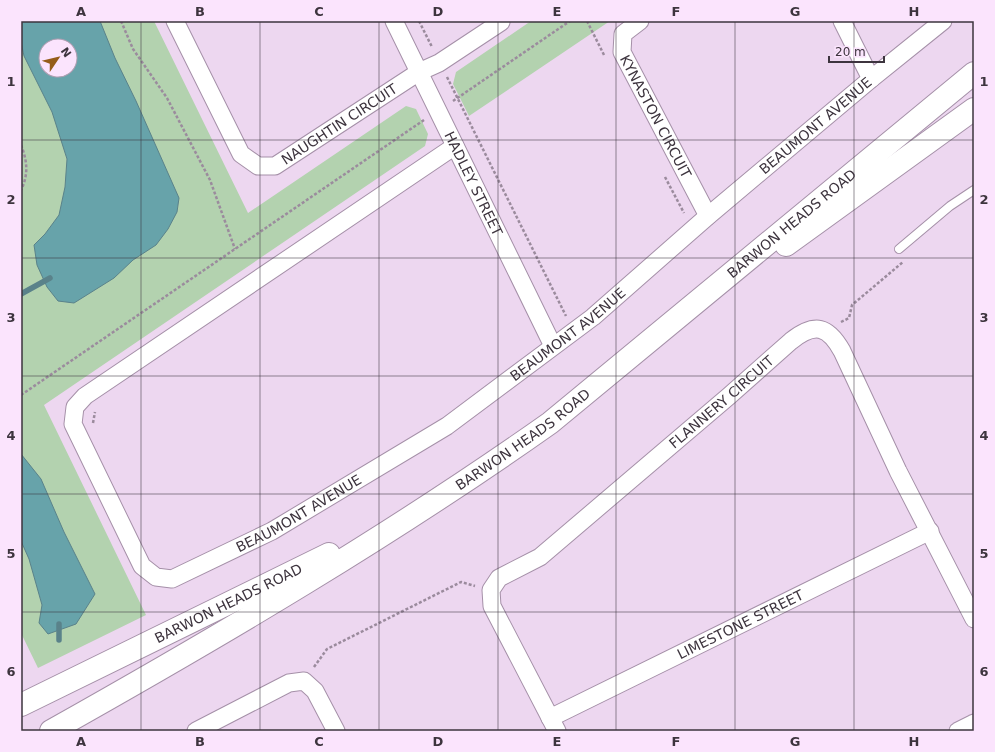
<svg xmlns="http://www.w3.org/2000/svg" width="995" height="752" viewBox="0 0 995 752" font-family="'DejaVu Sans',sans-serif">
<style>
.green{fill:#b3d2af;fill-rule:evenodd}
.water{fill:#67a3aa;stroke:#5a828a;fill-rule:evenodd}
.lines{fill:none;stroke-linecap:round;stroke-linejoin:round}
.stream{stroke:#5a828a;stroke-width:5.5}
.service-casing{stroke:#a590a8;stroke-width:10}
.minor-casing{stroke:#a590a8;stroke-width:19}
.secondary-casing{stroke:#a590a8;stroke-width:24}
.path{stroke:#9b8b9d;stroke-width:2.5;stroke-dasharray:3 2;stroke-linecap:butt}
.service{stroke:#fff;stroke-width:8}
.minor{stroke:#fff;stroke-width:17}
.secondary{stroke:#fff;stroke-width:22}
.grid{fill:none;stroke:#3d343e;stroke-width:1;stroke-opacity:0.55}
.labels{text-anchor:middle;stroke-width:4;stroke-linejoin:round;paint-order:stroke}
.street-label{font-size:14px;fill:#3d343e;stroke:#fbe4fd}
.neatline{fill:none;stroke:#3d343e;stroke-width:1.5}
.grid-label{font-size:13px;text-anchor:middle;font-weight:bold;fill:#3d343e}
</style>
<rect width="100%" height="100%" fill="#edd7f0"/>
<path class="green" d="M21,21H154L248,213L406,106L416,109L428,134L425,146L44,405L146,615L38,668L21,633ZM46,46H70V70H46Z
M531,21H610L469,116L453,84L456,72Z"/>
<path class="water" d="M21,21H100L115,58L136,101L179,198L177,212L168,229L156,245L133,260L114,278L74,303L58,301L47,287L37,265L34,245L45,234L59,215L65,187L67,159L52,112L24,56L21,42ZM46,46H70V70H46Z
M21,454L41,479L64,532L95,594L76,624L48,634L39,623L42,605L29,559L21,541Z"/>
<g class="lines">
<path class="stream" d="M21,294L50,278
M59,624V640"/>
<g class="service-casing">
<path id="service" d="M899,249L950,206L974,190"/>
</g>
<g class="minor-casing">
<g id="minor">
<path id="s1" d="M175,21L241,154L258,166H275L419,72L439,63L501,22"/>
<path id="s2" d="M394,21L553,346"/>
<path id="s3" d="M640,21L623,34L622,52L708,216"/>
<path d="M842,21L871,79"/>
<path id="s4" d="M455,146L85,396L75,407L73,424L142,566L156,577L172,579L272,531L447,426L593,317L708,216L871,79L943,21"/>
<path id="s5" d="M550,718L930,531"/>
<path d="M196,731L289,683L304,681L315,691L336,731"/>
<path id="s6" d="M557,731L492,606L491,590L499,578L540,557L729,396L791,341C815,322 828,326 842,351L898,471L974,619"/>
<path d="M958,731L974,723"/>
</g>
</g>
<g class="secondary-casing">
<g id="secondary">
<path d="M786,245L974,109"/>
<path id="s7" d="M21,705L329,554"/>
<path id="s8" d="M51,731C222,635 390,536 550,423L974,73"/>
</g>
</g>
<path class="path" d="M121,21L133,49L167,98L210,180L235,249
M419,21L432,47
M587,21L604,55
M447,77L566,316
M453,101L570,21
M21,145C27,160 29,174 21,190
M665,177L684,213
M841,322L849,318L852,305L903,262
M21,395L424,120
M93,423L95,412
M314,667L327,649L461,582L475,586"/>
<use href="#service" class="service"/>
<use href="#minor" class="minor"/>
<use href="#secondary" class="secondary"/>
</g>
<path class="grid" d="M141,21V731M260,21V731M379,21V731M498,21V731M616,21V731M735,21V731M854,21V731M21,140H974M21,258H974M21,376H974M21,494H974M21,612H974"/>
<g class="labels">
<g class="street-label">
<text dy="5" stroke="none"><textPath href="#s3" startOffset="112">KYNASTON CIRCUIT</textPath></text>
<text dy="5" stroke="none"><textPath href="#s1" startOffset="263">NAUGHTIN CIRCUIT</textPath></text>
<text dy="5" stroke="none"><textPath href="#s4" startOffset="1461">BEAUMONT AVENUE</textPath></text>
<text dy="5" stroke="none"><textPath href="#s2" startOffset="181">HADLEY STREET</textPath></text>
<text dy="5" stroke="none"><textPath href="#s8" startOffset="900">BARWON HEADS ROAD</textPath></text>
<text dy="5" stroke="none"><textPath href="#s4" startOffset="1137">BEAUMONT AVENUE</textPath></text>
<text dy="5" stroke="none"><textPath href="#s6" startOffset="456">FLANNERY CIRCUIT</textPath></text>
<text dy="5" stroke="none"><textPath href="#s8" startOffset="555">BARWON HEADS ROAD</textPath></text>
<text dy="5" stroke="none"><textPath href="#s4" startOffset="813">BEAUMONT AVENUE</textPath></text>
<text dy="5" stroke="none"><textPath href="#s7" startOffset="231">BARWON HEADS ROAD</textPath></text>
<text dy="5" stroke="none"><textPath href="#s5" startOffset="212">LIMESTONE STREET</textPath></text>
</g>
</g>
<rect width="995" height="752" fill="none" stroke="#fbe4fd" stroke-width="44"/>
<g transform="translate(58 58) rotate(55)"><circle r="19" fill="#fbe4fd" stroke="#af9eb1"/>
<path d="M0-3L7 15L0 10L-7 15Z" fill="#955c19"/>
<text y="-6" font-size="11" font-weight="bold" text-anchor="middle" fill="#3d343e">N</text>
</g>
<path d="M829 56v6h55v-6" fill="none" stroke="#3d343e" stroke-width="2"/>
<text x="835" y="56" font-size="12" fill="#3d343e" stroke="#fbe4fd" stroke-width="3" paint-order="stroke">20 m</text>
<rect x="22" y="22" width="951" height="708" class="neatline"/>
<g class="grid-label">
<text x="81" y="16">A</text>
<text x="200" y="16">B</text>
<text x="319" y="16">C</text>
<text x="438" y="16">D</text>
<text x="557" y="16">E</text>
<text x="676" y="16">F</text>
<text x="795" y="16">G</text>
<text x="914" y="16">H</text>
<text x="11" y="86">1</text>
<text x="984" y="86">1</text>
<text x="11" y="204">2</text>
<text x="984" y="204">2</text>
<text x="11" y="322">3</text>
<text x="984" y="322">3</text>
<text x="11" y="440">4</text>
<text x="984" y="440">4</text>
<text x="11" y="558">5</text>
<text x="984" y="558">5</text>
<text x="11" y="676">6</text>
<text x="984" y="676">6</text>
<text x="81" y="746">A</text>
<text x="200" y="746">B</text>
<text x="319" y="746">C</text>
<text x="438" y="746">D</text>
<text x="557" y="746">E</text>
<text x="676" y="746">F</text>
<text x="795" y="746">G</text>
<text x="914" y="746">H</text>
</g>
</svg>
